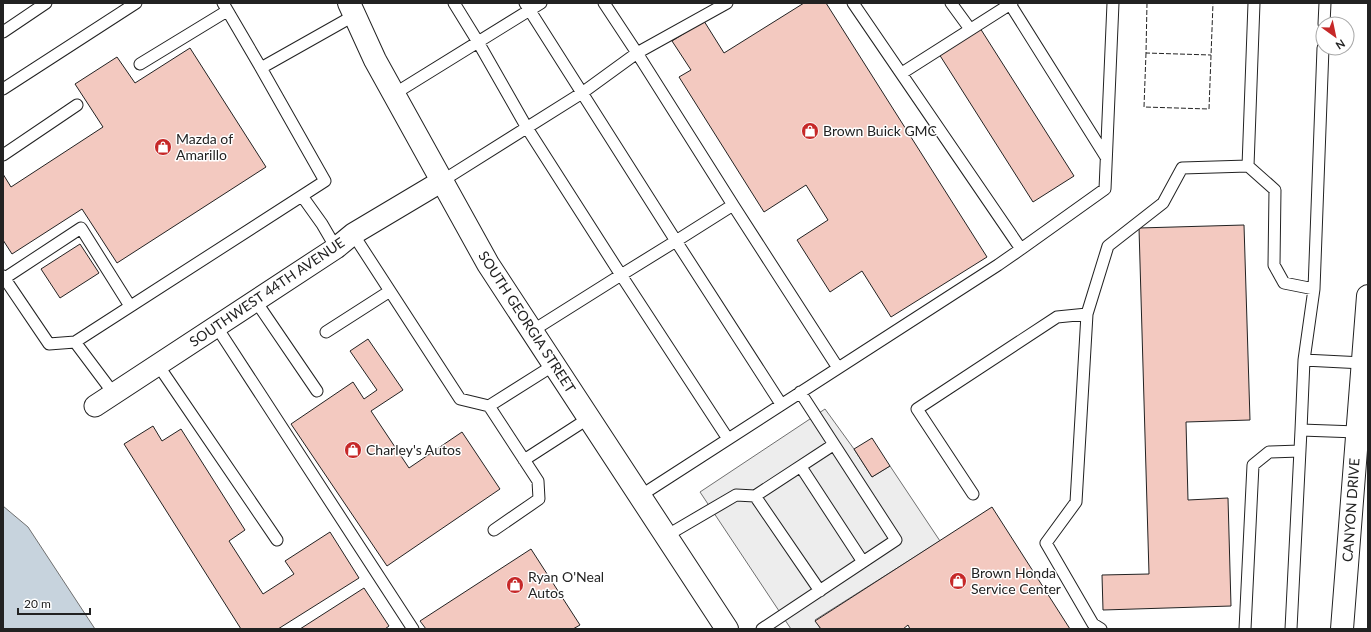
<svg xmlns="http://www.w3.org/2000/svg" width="1371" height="632" viewBox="0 0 1371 632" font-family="Lato,sans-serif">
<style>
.parking{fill:#ededed;stroke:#6f6f6f}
.water{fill:#c7d3dd;stroke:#6f6f6f}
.building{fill:#f3c9c0;stroke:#222}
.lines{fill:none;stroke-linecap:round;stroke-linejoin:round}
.service-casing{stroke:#222;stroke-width:13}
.minor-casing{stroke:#222;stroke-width:23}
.secondary-casing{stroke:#222;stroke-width:24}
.service{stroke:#fff;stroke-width:11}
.minor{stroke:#fff;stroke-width:21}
.secondary{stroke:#fff;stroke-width:22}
.fence{stroke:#222;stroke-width:1;stroke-dasharray:5 2;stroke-linecap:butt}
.labels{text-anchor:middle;stroke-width:3;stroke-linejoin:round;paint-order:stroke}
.poi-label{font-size:14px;fill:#222;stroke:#fff;text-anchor:start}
.street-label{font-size:14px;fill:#222;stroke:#fff}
</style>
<rect width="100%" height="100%" fill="#fff"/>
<path class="parking" d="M825,409L854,449L872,477L890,466L940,541L815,620L821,629H791L700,492Z"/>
<path class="water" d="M3,506L28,527L95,629H3Z"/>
<path class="building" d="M804,3H826L987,257L891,317L862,271L830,292L797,240L828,220L806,185L764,212L679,77L691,70L672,41L704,21L724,53Z
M980,28L1074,176L1033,202L939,54Z
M190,48L266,167L117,263L82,209L12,254L3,240V174L11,187L103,127L75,84L117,57L135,83Z
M1244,225L1250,420L1186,422L1188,500L1228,498L1231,606L1103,610L1102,575L1149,574L1139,228Z
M80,244L99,273L60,298L41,269Z
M368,339L403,390L371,411L409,468L462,432L500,489L387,566L291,424L353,382L364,399L377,390L350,351Z
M153,426L162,441L181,429L245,530L229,541L263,594L294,574L285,561L330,532L359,578L278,629H241L124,444Z
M872,438L890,466L872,477L854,449Z
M992,507L1070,629H910L908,625L903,629H821L815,621Z
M531,549L580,625L573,629H426L420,621Z
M364,588L389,626L385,629H300Z"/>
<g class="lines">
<g class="service-casing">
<path id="service" d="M223,3L261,68
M454,3L478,42L527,128L621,275L676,241L525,3
M604,3L637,53L733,205
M951,3L970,29
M1010,4L1106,157
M1324,24L1325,3
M3,32L46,3
M140,64L227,11
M902,73L1012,3
M3,89L136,3
M394,94L541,3
M3,155L77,105
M1248,166L1254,3
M442,181L582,93L637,53L727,3
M302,196L322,224L336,248
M353,234L460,399L489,406L538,481L539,499L494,530
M1021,249L1105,189L1113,3
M3,276L49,344L75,342L325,181L261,68L355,15
M5,278L81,228L130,306
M1314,289L1323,48
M255,300L317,391
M1087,314L1108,246L1163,203L1182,168L1248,166L1275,190L1274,265L1284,283L1314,289L1304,360
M216,326L413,629
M532,331L621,275L728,439
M326,332L390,291
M75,342L114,394
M158,365L277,540
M781,404L676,241L733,205L838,368
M489,406L554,365
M1357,432L1301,430L1304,360L1363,363
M524,460L589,418
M801,467L863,562
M973,494L917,409L1057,317L1087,314L1076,502L1046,543L1093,624L1101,629
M640,496L998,265L1021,249L853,3
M666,536L736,495L755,496
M820,591L755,496L833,445
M762,629L896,540L800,392
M1245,629L1253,465L1269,452L1300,451
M1291,629L1301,430"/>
</g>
<g class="minor-casing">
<path id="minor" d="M95,406L336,248L353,234L442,181"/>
</g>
<g class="secondary-casing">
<path id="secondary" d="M349,3L375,60L488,264L727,629
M1342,629L1368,296"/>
</g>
<use href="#service" class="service"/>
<use href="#minor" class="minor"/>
<use href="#secondary" class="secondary"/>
<path class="fence" d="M1147,3L1146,53L1211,55
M1146,53L1144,107L1209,109L1213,3"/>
</g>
<defs>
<g id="shop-disc" transform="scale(0.9)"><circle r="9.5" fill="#c62828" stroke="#fff"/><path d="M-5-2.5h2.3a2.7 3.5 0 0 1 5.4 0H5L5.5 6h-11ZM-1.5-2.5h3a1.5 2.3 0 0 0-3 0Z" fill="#fff"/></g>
</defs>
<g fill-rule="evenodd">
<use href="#shop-disc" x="810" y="131"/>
<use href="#shop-disc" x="163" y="147"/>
<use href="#shop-disc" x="353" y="450"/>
<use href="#shop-disc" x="958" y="581"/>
<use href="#shop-disc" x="515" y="585"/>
</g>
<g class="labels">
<g class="poi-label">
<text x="823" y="136">Brown Buick GMC</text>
<text x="176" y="144">Mazda of<tspan x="176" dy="16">Amarillo</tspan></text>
<text x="366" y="455">Charley's Autos</text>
<text x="971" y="578">Brown Honda<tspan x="971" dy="16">Service Center</tspan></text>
<text x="528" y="582">Ryan O'Neal<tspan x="528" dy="16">Autos</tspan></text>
</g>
<g class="street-label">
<text transform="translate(267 292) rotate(-34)" y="5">SOUTHWEST 44TH AVENUE</text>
<text transform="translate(527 322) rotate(57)" y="5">SOUTH GEORGIA STREET</text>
<text transform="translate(1351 510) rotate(-86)" y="5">CANYON DRIVE</text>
</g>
</g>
<rect width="1371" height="632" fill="none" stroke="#222222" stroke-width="8"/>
<g transform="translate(1335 36) rotate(147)"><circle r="19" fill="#ffffff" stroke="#a7a7a7"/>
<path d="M0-3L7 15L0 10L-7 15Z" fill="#c62828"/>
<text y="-6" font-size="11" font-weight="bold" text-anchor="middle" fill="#222222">N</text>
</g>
<path d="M18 608v6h72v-6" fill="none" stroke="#222222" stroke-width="2"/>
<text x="24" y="608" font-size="12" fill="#222222" stroke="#ffffff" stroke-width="3" paint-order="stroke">20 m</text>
</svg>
